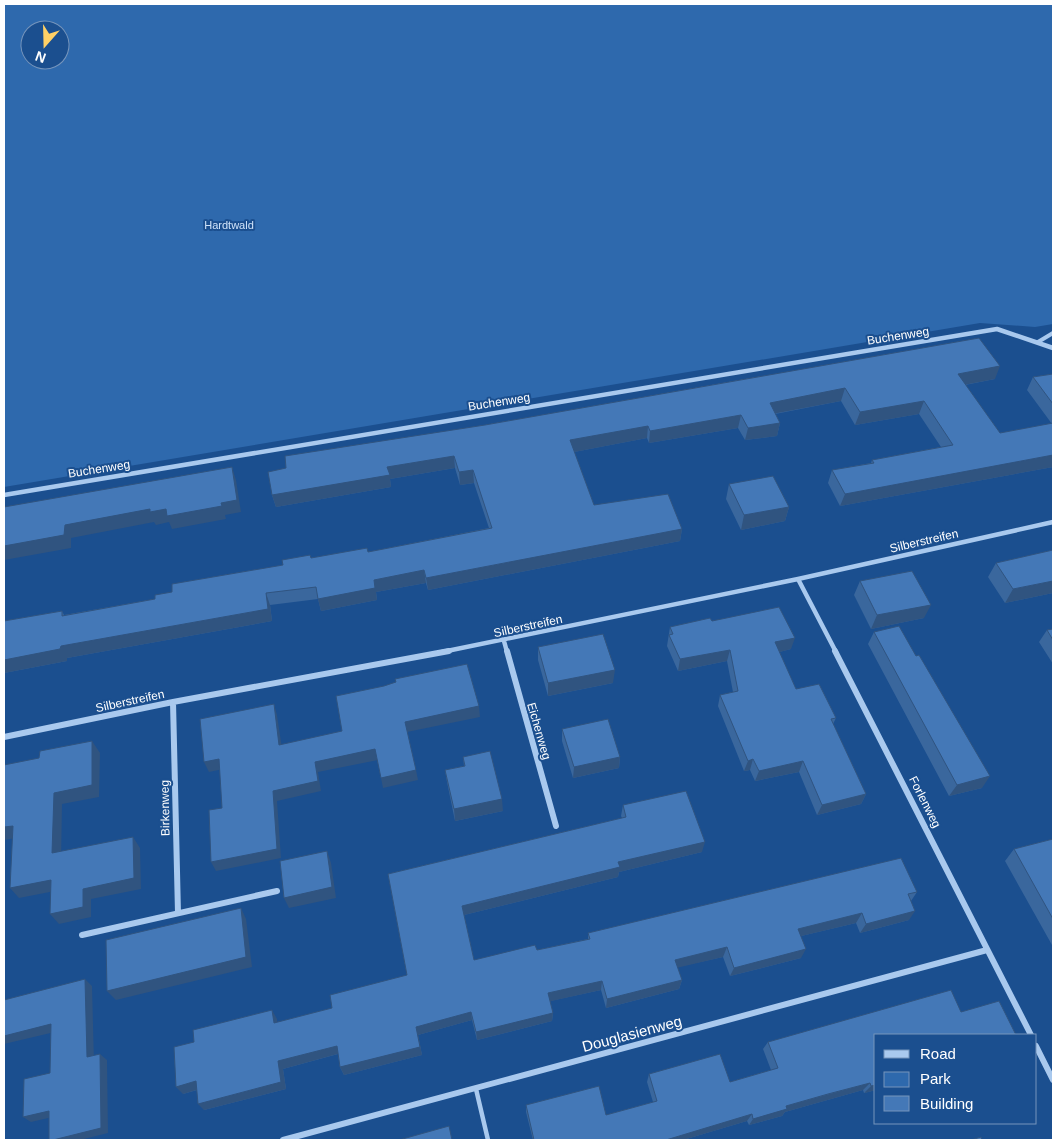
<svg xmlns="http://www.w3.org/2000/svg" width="1057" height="1144" viewBox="0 0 1057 1144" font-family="Arial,sans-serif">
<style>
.green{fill:#2e69ad;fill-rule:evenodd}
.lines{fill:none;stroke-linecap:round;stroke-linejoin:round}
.lane-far1{stroke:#a9c9ee;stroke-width:4}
.lane{stroke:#a9c9ee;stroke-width:4.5}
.street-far1{stroke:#a9c9ee;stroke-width:4.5}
.street{stroke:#a9c9ee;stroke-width:6}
.wall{fill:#3a679d}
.shaded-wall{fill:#305480}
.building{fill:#4478b7;stroke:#305480}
.labels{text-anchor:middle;stroke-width:4;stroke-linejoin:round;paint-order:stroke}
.far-park-label{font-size:11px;fill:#cfe3fa;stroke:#1b4f8f}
.street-label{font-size:12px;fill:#fff;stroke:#1b4f8f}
.near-street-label{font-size:15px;fill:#fff;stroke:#1b4f8f}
</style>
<rect width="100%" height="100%" fill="#1b4f8f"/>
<path class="green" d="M4,4H1053V324L1035,327L980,323L4,487ZM30,30H60V60H30Z"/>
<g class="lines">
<path class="lane-far1" d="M1038,342L1053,333"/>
<path class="lane" d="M476,1089L488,1140"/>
<path class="street-far1" d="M4,495L997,329L1053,348
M798,579L836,652
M504,641L507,652
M442,652L798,579L1053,522"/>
<path class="street" d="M507,651L556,826
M835,651L1031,1035
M173,702L178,913
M4,737L173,702L449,651
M82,935L277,891
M1036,1046L1053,1080
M283,1140L987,950"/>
</g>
<path class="wall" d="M979,338L995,379L965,385L1000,433L1052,424L1027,390L1033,377L1053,374V467L840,506L828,483L832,470L871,463L872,460L941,447L919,414L855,425L841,401L775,414L780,423L777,436L745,440L738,428L649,443L647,438L574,452L594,505L682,529L680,541L428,590L426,583L376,592L377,600L321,611L318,599L270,605L272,621L67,658V661L4,673V621L62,611L64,615L155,599L172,592L311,558L368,552L489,528L474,483L460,485L455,468L390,479L391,487L276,507L272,495L286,468L485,425Z
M729,484L789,507L785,521L741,530L726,499Z
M1053,550V593L1005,603L988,577L996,563Z
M860,581L924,618L871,629L854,595Z
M712,621L791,649L779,652L796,689L836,718L833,724L866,794L861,804L817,815L799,772L755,781L750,770L744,771L718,706L720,695L733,692L727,661L678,671L667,646L670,627Z
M1053,629V664L1039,642L1047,630Z
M874,632L916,656L982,788L949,796L868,644Z
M538,647L613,683L548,696L538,660Z
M562,729L620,757L619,768L573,778L562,741Z
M463,757L503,811L455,821L447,782L445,770L464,766Z
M623,805L702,852L619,872L618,877L464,915L474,960L537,950L588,939V933L917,892L911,901L909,920L860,933L856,923L801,936V958L730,976L723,957L677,967L682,980L679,989L606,1008L601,990L550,1001L553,1013L552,1021L477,1040L472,1020L418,1035L422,1055L344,1075L340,1067L338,1054L283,1069L286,1089L204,1110L197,1090L183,1094L194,1042L277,1019V1023L332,1008L407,975L388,874L622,818L621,816Z
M1053,839V945H1052L1005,861L1014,849Z
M961,1012L1016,1035H876V1090L864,1093L863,1090L785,1112L782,1116L749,1125L747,1121L683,1140H533L526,1112V1105L606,1115L653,1102L647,1082L649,1074L730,1082L771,1070L763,1049L768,1042Z"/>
<path class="shaded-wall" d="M1000,366L995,379L953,387L958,374Z
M845,388L841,401L767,415L770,403Z
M924,401L919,414L855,425L860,412Z
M741,415L738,428L649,443L650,431Z
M780,423L777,436L745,440L748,428Z
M648,426L647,438L569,453L570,440Z
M1053,455V467L840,506L845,494Z
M454,456L455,468L390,479L391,487L276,507L272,495L387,467Z
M232,467L236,480L241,512L225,515L226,519L172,529L169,522L156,525L154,522L71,538V548L4,560V546L65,525L150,509H166L221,503Z
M473,470L474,483L460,485L459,472Z
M789,507L785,521L741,530L744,515Z
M682,529L680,541L428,590L426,578Z
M424,570L426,583L376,592L377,600L321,611L318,599L374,580Z
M1053,581V593L1005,603L1013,589Z
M266,593L270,605L272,621L67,658V661L4,673V660L61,646Z
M931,605L924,618L871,629L877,615Z
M795,638L791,649L772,654L775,642Z
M730,650L727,661L678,671L680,659Z
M615,670L613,683L548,696V683Z
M274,704L277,715L283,755L279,745Z
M479,706L480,717L407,732L405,722Z
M92,741L100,753L99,797L62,804L61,864L52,853L54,793Z
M375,749L378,760L318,772L321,791L277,801L281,858L216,871L211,862L273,791L315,762Z
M620,757L619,768L573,778L574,767Z
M219,759L223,769L209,772L204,762Z
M753,759L750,770L744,771L748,761Z
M803,761L799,772L755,781L759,771Z
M416,770L418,780L383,788L381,778Z
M990,776L982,788L949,796L957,785Z
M866,794L861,804L817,815L822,805Z
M502,799L503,811L455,821L454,809Z
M13,826L22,837L4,840V827Z
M133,837L140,848L141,889L91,899V917L59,924L50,914L83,889Z
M705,842L702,852L619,872L618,877L464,915L462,906L618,862Z
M327,851L331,863L336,898L289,908L284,898Z
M51,880L60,890L19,898L10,888Z
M241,908L246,919L252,967L116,1000L107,991Z
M915,911L909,920L860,933L866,924Z
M862,913L856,923L793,938L798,929Z
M727,947L723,957L672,969L675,960Z
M806,949L801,958L730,976L734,968Z
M85,979L92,986L94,1063L87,1057Z
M682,980L679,989L606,1008L607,999Z
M602,981L601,990L547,1002L548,993Z
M272,1010L277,1019L278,1031L274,1023Z
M471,1012L472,1020L418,1035L422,1055L344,1075L340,1067L416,1027Z
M553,1013L552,1021L477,1040L476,1032Z
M51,1024L59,1031L4,1044V1036Z
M337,1046L341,1053L283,1069L286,1089L204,1110L198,1104L278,1061Z
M100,1054L107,1060L108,1133L80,1140H53Z
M196,1081L203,1088L183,1094L176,1087Z
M870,1083L863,1090L785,1112L782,1116L749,1125L753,1119L786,1106Z
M876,1085V1090L864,1093L871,1086Z
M49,1111L57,1116L31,1122L23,1117Z
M752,1114L747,1121L683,1140H666Z"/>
<path class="building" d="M979,338L1000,366L958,374L1000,433L1053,423V455L845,494L832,470L874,463L872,460L953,445L924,401L860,412L845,388L770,403L780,423L748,428L741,415L650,431L648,426L570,440L594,505L668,494L682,529L426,578L424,570L374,580L375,588L318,599L316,587L266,593L268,609L61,646L60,649L4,660V621L62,611V616L155,599V595L172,592V584L283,565L282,560L310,555L311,558L367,548L368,552L492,528L473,470L459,472L454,456L387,467L390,475L272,495L268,472L286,468L285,456L485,425Z
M1053,374V404L1033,377Z
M232,467L237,500L221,503L222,506L167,516L166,509L150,512V509L65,525L64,535L4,546V507Z
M773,476L789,507L744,515L729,484Z
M1053,550V581L1013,589L996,563Z
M912,571L931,605L877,615L860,581Z
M779,607L795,638L775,642L796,689L819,684L836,718L831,719L866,794L822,805L803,761L759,771L753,759L748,761L720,695L738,691L730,650L680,659L669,635L673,634L670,627L710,618L712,621Z
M899,626L916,656L919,655L990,776L957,785L874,632Z
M1053,629V640L1047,630Z
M603,634L615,670L548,683L538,647Z
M467,664L479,706L405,722L416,770L381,778L375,749L315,762L318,781L273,791L277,849L211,862L209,810L222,808L219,759L204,762L200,719L274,704L279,745L342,731L336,696L384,686L396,682L395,679Z
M608,719L620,757L574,767L562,729Z
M92,741V785L54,793L52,853L133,837L134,878L83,889V907L50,914L51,880L10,888L13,826L4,827V765L39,758L40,751Z
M490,751L502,799L454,809L445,770L465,766L463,757Z
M686,791L705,842L618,862L620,867L462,906L474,960L535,945L537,950L590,939L588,933L901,858L917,892L908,894L915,911L866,924L862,913L798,929L806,949L734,968L727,947L675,960L682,980L607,999L602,981L548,993L553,1013L476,1032L471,1012L416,1027L420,1047L340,1067L337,1046L278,1061L281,1082L198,1104L196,1081L176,1087L174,1047L194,1042L193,1030L272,1010L274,1023L301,1016L332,1008L330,995L407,975L388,874L626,817L623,805Z
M1053,839V919L1014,849Z
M327,851L332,887L284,898L280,861Z
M241,908L246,957L107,991L106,940Z
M85,979L87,1057L100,1054L101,1128L53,1140H49V1111L23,1117L24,1079L50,1073L51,1024L4,1036V1000Z
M951,990L961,1012L999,1001L1016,1035H876V1085L871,1086L870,1083L828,1094L786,1106L787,1109L753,1119L752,1114L666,1140H534L526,1105L599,1086L606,1115L657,1101L649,1074L720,1054L730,1082L778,1068L768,1042Z
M449,1126L452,1140H399Z
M981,1137L982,1140H971Z"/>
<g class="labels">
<g class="far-park-label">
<text x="229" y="229">Hardtwald</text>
</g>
<g class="street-label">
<text transform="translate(898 336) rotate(-9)" y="4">Buchenweg</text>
<text transform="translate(499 402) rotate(-9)" y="4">Buchenweg</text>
<text transform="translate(99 469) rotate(-9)" y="4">Buchenweg</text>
<text transform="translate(924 541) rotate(-13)" y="4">Silberstreifen</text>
<text transform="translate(528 626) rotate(-12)" y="4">Silberstreifen</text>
<text transform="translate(130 701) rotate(-12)" y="4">Silberstreifen</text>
<text transform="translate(539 731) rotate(74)" y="4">Eichenweg</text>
<text transform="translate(925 802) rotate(63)" y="4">Forlenweg</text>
<text transform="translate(165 808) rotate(-91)" y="4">Birkenweg</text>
</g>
<g class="near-street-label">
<text transform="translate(632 1034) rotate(-15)" y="5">Douglasienweg</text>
</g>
</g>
<rect width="1057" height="1144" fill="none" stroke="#ffffff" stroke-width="10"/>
<rect x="874" y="1034" width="162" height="90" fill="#1b4f8f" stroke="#7695bc"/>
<rect x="884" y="1050" width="25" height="8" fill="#a9c9ee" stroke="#7695bc"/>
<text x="920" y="1059" font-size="15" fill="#ffffff">Road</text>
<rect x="884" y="1072" width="25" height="15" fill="#2e69ad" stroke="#7695bc"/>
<text x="920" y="1084" font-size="15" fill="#ffffff">Park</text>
<rect x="884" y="1096" width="25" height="15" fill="#4478b7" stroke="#7695bc"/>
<text x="920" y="1109" font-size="15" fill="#ffffff">Building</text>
<g transform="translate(45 45) rotate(200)"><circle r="24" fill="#1b4f8f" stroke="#7695bc"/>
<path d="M0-4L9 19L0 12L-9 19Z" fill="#ffd166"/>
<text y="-8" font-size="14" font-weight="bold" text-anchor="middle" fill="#ffffff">N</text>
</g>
</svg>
